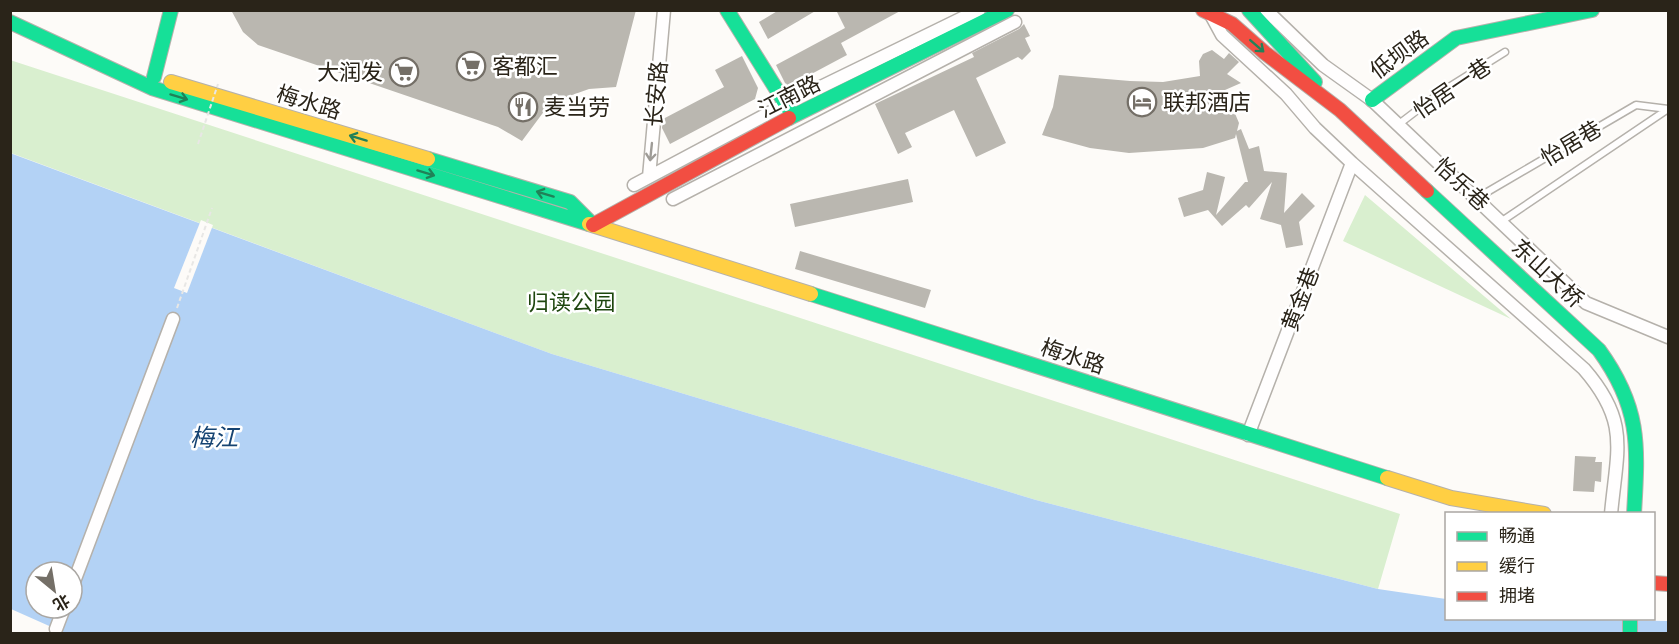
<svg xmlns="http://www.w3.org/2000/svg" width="1679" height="644" viewBox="0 0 1679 644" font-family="'PT Sans Narrow','Noto Sans SC',sans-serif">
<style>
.green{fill:#d9efcf}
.water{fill:#b3d2f5;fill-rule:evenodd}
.pier{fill:#fdfbf8}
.building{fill:#bab7b0}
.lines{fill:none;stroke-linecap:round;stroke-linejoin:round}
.lane-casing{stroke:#b5b1ab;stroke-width:9}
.street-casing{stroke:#b5b1ab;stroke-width:15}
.fast-casing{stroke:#b5b1ab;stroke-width:16}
.slow-casing{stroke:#b5b1ab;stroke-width:16}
.jam-casing{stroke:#b5b1ab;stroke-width:16}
.path{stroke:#e8e7e5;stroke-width:2;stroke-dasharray:4.5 3;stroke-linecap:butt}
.lane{stroke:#fffefe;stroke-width:6}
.street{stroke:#fffefe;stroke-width:12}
.fast{stroke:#16e098;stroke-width:14}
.slow{stroke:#ffcf43;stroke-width:14}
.jam{stroke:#f24e42;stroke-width:14}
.path-bridge{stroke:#e8e7e5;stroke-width:2;stroke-dasharray:4.5 3;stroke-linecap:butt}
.oneway{stroke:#208258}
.oneway2{stroke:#9f9c97}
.labels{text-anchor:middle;stroke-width:5;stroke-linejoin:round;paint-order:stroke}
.street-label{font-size:22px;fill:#2a2419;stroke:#fff}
.poi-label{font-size:22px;fill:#2a2419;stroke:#fff;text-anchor:start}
.park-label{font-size:22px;fill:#1e460e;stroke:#fff}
.water-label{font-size:24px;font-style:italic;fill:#154372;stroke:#fff}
</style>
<rect width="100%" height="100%" fill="#fdfbf8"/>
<path class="green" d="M10,60L1400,514L1378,589L1036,500L552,354L11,153Z
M1365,195L1511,319L1343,241Z"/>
<path class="water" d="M10,153L552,354L1036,500L1378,589L1446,599V618L1668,621V633H65L11,609ZM36,572H72V608H36Z"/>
<path class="pier" d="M201,220L213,225L187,293L174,288Z"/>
<path class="building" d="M231,10H636L616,87L589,89L561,99L545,110L522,141L498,127L258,45L243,32Z
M779,10H817L768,39L759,22Z
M836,10H902L841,43L847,55L787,87L776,65L845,28Z
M1024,24L1030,36L1025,38L1031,51L1022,60L1018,57L976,78L1006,143L976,157L954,110L905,133L912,147L898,154L875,104L974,57L972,53L1019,29Z
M1212,50L1224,59L1229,53L1239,62L1227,74L1241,83L1225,90L1239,123L1237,131L1241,129L1249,149L1259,146L1264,171L1287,173L1284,213L1302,193L1315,206L1299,222L1303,245L1286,248L1281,225L1260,219L1272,182L1249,208L1246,205L1222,226L1208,210L1184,217L1178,198L1203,190L1207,172L1225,177L1216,215L1245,182H1248L1236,134L1235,138L1203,148L1129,153L1090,148L1042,135L1053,107L1059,75L1130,81L1163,82L1200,76L1199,61L1203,54Z
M742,56L758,88L755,99L670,144L662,128L663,119L724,87L715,70Z
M908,179L913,202L795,227L790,204Z
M800,251L931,290L925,308L795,269Z
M1575,456L1596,457L1595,462H1602L1601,482L1595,481L1594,492L1573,491Z"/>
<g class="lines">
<g class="lane-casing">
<path id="lane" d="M1399,124L1441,92L1505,52
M1477,198L1636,105L1668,109
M1502,221L1668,109"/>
</g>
<g class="street-casing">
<path id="street" d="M1266,10L1323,65L1372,100L1586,303L1668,337
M1210,13L1222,35L1286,94L1315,128L1352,163L1584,369C1630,422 1617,449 1611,514
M649,177L664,10
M634,185L786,104L979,10
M673,199L1015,22
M1248,435L1352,163
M72,587L173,319
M56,629L64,608"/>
</g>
<g class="fast-casing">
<path id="fast" d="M727,10L793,116
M1249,10L1315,82
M10,22L152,88L589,224
M154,77L171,10
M1372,100L1456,38L1592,10
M789,118L1007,10
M428,159L570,202L590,222
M1427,191L1599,350C1641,408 1638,445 1634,514
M811,294L1387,478
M1630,618V634"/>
</g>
<g class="slow-casing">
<path id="slow" d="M171,82L428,159
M589,224L811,294
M1387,478L1451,498L1544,514"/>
</g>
<g class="jam-casing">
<path id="jam" d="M1203,10L1232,24L1265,53L1340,110L1427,191
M593,225L789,118
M1654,583L1668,584"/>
</g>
<path class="path" d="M177,308L212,208"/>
<use href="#lane" class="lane"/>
<use href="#street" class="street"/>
<use href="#fast" class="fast"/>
<use href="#slow" class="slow"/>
<use href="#jam" class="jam"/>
<path class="path-bridge" d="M198,144L218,84"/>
</g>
<defs><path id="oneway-shaft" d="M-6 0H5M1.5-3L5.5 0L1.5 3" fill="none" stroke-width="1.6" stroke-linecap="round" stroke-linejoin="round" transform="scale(1.5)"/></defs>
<g class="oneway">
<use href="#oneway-shaft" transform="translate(1257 46) rotate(41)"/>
<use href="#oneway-shaft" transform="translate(179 97) rotate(17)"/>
<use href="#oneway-shaft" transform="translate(358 138) rotate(-163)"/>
<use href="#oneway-shaft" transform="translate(426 173) rotate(17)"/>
<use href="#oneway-shaft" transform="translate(545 194) rotate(-163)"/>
</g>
<use class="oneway2" href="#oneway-shaft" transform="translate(651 152) rotate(96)"/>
<defs>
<g id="supermarket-ring" transform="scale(1.5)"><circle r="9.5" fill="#fff" stroke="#746f67" stroke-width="1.5"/><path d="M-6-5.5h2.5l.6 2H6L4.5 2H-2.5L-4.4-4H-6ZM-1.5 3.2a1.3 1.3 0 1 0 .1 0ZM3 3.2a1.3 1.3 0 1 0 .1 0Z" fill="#746f67"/></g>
<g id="hotel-ring" transform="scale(1.5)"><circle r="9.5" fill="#fff" stroke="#746f67" stroke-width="1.5"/><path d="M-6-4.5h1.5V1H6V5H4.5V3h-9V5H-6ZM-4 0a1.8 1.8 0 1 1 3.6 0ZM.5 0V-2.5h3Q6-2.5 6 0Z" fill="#746f67"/></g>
<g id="restaurant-ring" transform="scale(1.5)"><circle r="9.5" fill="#fff" stroke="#746f67" stroke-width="1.5"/><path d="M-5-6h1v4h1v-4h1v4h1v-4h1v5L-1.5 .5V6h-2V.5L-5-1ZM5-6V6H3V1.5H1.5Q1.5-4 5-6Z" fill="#746f67"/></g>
</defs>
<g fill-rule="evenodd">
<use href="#supermarket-ring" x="471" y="66"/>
<use href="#supermarket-ring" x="404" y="72"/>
<use href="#hotel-ring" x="1142" y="102"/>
<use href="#restaurant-ring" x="523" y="107"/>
</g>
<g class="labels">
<g class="street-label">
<text transform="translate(1399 54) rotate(-36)" y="8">低坝路</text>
<text transform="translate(1452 88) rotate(-34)" y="8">怡居一巷</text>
<text transform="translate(656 94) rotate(-85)" y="8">长安路</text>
<text transform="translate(789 96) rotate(-27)" y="8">江南路</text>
<text transform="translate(309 102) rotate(17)" y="8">梅水路</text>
<text transform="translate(1571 143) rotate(-31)" y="8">怡居巷</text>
<text transform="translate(1462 184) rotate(43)" y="8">怡乐巷</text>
<text transform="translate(1548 273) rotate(43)" y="8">东山大桥</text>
<text transform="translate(1300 299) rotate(-69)" y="8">黄金巷</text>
<text transform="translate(1073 356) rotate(18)" y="8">梅水路</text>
</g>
<g class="poi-label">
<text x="492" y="74">客都汇</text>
<text x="383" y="80" text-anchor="end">大润发</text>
<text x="1163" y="110">联邦酒店</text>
<text x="544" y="115">麦当劳</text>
</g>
<g class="park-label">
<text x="571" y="310">归读公园</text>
</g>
<g class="water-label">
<text x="214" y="446">梅江</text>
</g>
</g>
<rect width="1679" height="644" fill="none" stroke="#2a2419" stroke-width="24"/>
<rect x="1445" y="512" width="210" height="108" fill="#ffffff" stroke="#aaa7a3" stroke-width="1.5"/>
<rect x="1457" y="532" width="30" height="9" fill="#16e098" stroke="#aaa7a3" stroke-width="1.5"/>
<text x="1499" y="542" font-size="18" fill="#2a2419">畅通</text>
<rect x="1457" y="562" width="30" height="9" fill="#ffcf43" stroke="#aaa7a3" stroke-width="1.5"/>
<text x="1499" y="572" font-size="18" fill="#2a2419">缓行</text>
<rect x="1457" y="592" width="30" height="9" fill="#f24e42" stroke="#aaa7a3" stroke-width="1.5"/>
<text x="1499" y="602" font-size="18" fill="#2a2419">拥堵</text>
<g transform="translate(54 590) rotate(150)"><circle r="28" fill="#ffffff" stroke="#aaa7a3" stroke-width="1.5"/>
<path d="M0-4.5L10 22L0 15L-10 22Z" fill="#746f67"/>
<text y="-9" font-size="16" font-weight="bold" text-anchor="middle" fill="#2a2419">北</text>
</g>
</svg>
